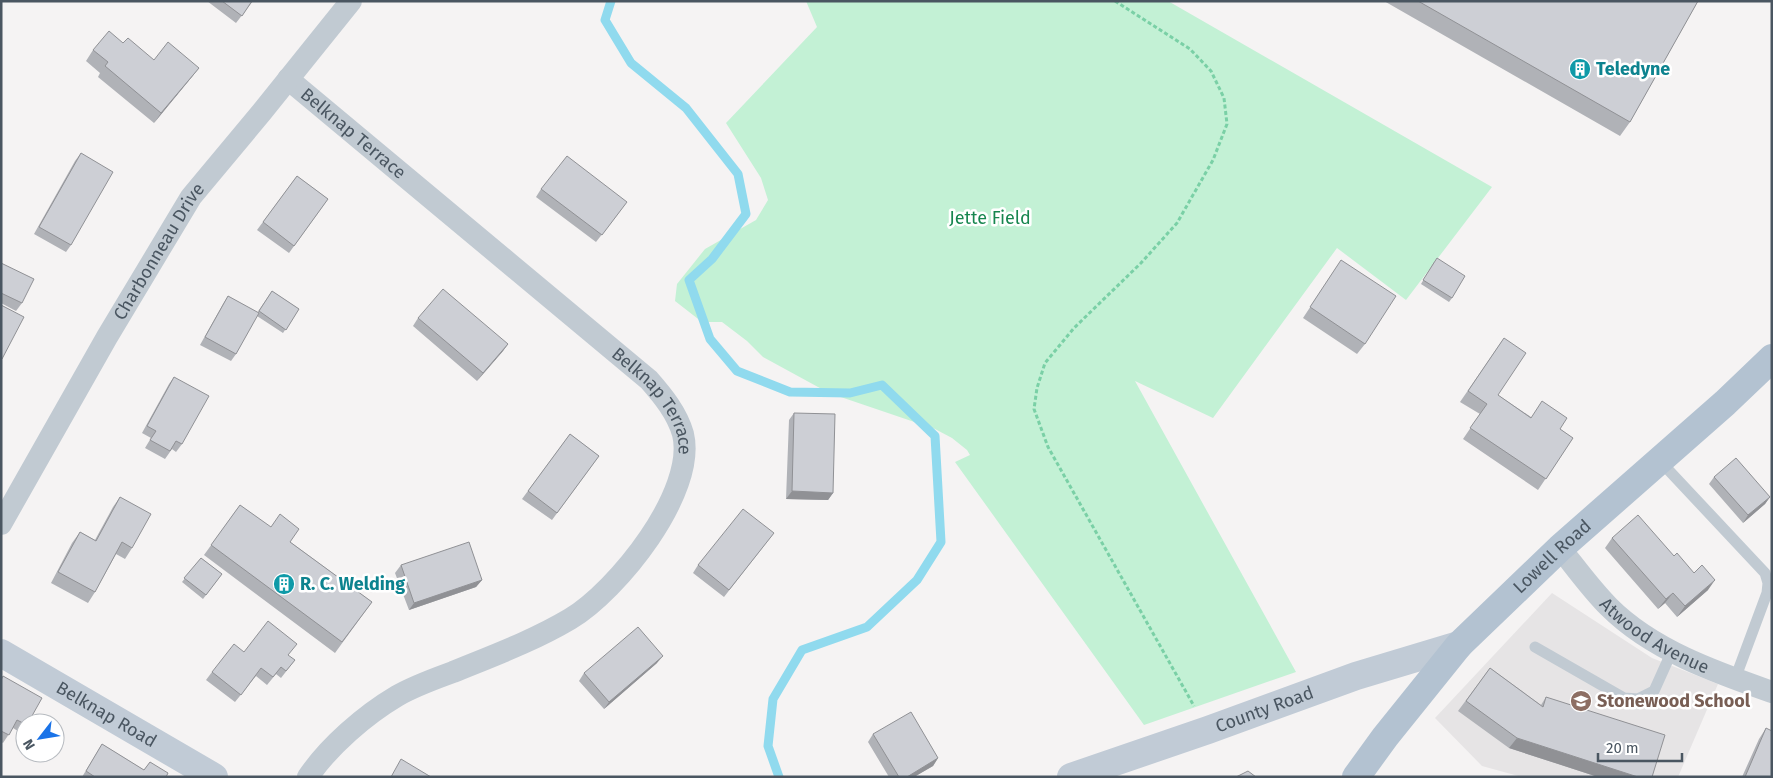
<svg xmlns="http://www.w3.org/2000/svg" width="1773" height="778" viewBox="0 0 1773 778" font-family="'Fira Sans',sans-serif">
<style>
.education{fill:#e6e4e5}
.green{fill:#c3f1d5}
.lines{fill:none;stroke-linecap:round;stroke-linejoin:round}
.stream{stroke:#90daee;stroke-width:9}
.path{stroke:#7ad0a6;stroke-width:3;stroke-dasharray:4 2.5;stroke-linecap:butt}
.lane{stroke:#c1cad2;stroke-width:11}
.street{stroke:#c1cad2;stroke-width:22}
.secondary{stroke:#c1cbd6;stroke-width:28}
.primary{stroke:#b3c2d1;stroke-width:28}
.wall{fill:#b0b2b7}
.shaded-wall{fill:#909195}
.building{fill:#cdcfd5;stroke:#909195}
.labels{text-anchor:middle;stroke-width:5;stroke-linejoin:round;paint-order:stroke}
.culture-label{font-size:18px;font-weight:bold;fill:#0d838f;stroke:#fff;text-anchor:start}
.street-label{font-size:18px;fill:#4a5661;stroke:#fff}
.park-label{font-size:18px;fill:#17864f;stroke:#fff}
.education-label{font-size:18px;font-weight:bold;fill:#785e54;stroke:#fff;text-anchor:start}
</style>
<rect width="100%" height="100%" fill="#f5f3f3"/>
<path class="education" d="M1552,593L1652,658L1718,684L1678,777H1522L1482,766L1435,718Z"/>
<path class="green" d="M806,1H1168L1492,187L1406,300L1337,248L1213,418L1135,381L1296,672L1144,725L955,462L970,455L967,450L952,438L935,429L829,393L763,357L747,341L722,322H702L675,301L677,284L705,249L756,220L768,200L761,178L726,123L817,27Z"/>
<g class="lines">
<path class="stream" d="M611,1L605,20L631,63L686,108L738,174L746,214L712,259L689,280L710,339L737,371L790,392L850,393L882,385L935,436L941,542L917,580L867,627L802,650L773,699L768,746L779,777"/>
<path class="path" d="M1115,1L1190,49L1211,71L1224,98L1227,124L1213,160L1177,223L1141,263L1074,328L1045,363L1037,388L1034,409L1048,447L1194,706"/>
<path class="lane" d="M1660,461L1765,573L1768,583L1767,593L1735,679
M1535,647L1624,698L1638,699L1654,691L1672,651"/>
<g class="street">
<path id="s1" d="M288,79L649,380C663,396 677,413 683,434C697,492 617,591 570,619C533,641 492,656 453,672C434,679 414,686 397,696C365,715 329,746 308,777"/>
<path id="s2" d="M1,524L107,337L191,197L261,113L351,1"/>
<path id="s3" d="M1560,548C1576,568 1591,589 1609,607C1652,650 1715,672 1772,692"/>
</g>
<g class="secondary">
<path id="s4" d="M1,653L214,777"/>
<path id="s5" d="M1071,777L1208,730L1356,676L1459,645"/>
</g>
<path class="primary" id="s6" d="M1356,777L1385,737L1459,645L1560,548L1725,403L1772,358"/>
</g>
<path class="wall" d="M207,1H253L236,23Z
M1384,1H1698L1630,122L1620,136Z
M123,43L154,60L199,68L191,78L154,123L98,77L100,73L86,61L93,50Z
M81,153L71,245L66,252L34,234L75,161Z
M297,176L328,199L289,253L257,230Z
M541,189L621,210L596,242L536,197Z
M1434,262L1452,298L1449,302L1421,284Z
M1,263L22,303L16,311L1,303Z
M1334,271L1365,344L1357,354L1303,318Z
M272,291L299,309L283,333L257,316L236,354L231,361L200,345L223,304L228,296L257,313Z
M418,318L508,344L503,351L477,381L413,326Z
M1504,338L1498,395L1531,417L1560,429L1573,438L1538,490L1463,439L1480,414L1460,402Z
M174,377L182,444L176,452L172,449L165,459L145,448L151,438L142,433L169,384Z
M794,413L833,493L828,500L786,499L789,420Z
M570,434L599,456L552,520L522,499Z
M1714,477L1770,497L1765,504L1743,523L1709,484Z
M120,497L132,548L125,559L116,554L95,592L88,603L51,583L72,543L80,532L95,540L113,507Z
M240,505L372,602L335,653L204,555Z
M774,533L724,597L693,573L698,565Z
M1612,538L1674,556L1708,590L1677,617L1665,603L1658,609L1605,548Z
M201,558L222,574L203,599L182,582Z
M401,565L482,580L476,587L409,610L395,573Z
M244,652L288,656L295,660L281,678L276,674L267,685L256,676L235,702L206,680L212,672Z
M657,663L604,709L579,681L584,673Z
M1490,668L1541,705L1546,697L1652,777H1598L1509,748L1458,711Z
M1,679L25,723V727L21,733L13,728L3,743L1,742Z
M1766,728L1772,777H1742L1759,739Z
M873,734L938,758L933,766L914,777H889L868,742Z
M102,744L144,770L150,762L166,777H82Z"/>
<path class="shaded-wall" d="M199,68L191,78L154,123L161,113Z
M508,344L503,351L477,381L483,373Z
M792,491L833,493L828,500L786,499Z
M1770,497L1765,504L1743,523L1748,515Z
M482,580L476,587L409,610L414,603Z
M1715,580L1708,590L1677,617L1685,606Z
M1673,593L1665,603L1658,609L1666,599Z
M663,656L657,663L604,709L609,702Z
M1517,738L1638,777H1598L1509,748Z
M938,758L933,766L914,777H907Z"/>
<path class="building" d="M222,1H252L242,16Z
M1418,1H1698L1630,122Z
M109,31L123,43L128,38L154,60L168,42L199,68L161,113L105,66L108,62L93,50Z
M81,153L113,172L71,245L39,227Z
M567,156L627,202L602,235L541,189Z
M297,176L328,199L294,246L263,222Z
M1437,258L1465,276L1452,298L1423,280Z
M1341,260L1396,296L1365,344L1310,307Z
M1,263L34,279L22,303L1,293Z
M443,289L508,344L483,373L418,318Z
M272,291L299,309L286,330L259,311Z
M228,296L259,313L236,354L205,337Z
M1,305L24,317L2,359L1,358Z
M1504,338L1526,353L1498,395L1531,418L1542,401L1567,418L1560,429L1573,438L1546,479L1470,428L1487,404L1468,391Z
M174,377L209,396L182,444L176,441L170,451L150,440L156,431L147,426Z
M794,413L835,414L833,493L792,491Z
M570,434L599,456L557,513L528,491Z
M1736,458L1770,497L1748,515L1714,477Z
M120,497L151,514L132,548L122,542L95,592L58,572L80,532L96,541Z
M240,505L271,527L280,514L299,529L290,542L372,602L342,642L211,545Z
M743,509L774,533L729,590L698,565Z
M1638,515L1674,556L1677,553L1694,573L1702,565L1715,580L1685,606L1673,593L1666,599L1612,538Z
M469,542L482,580L414,603L401,565Z
M201,558L222,574L206,595L184,578Z
M268,621L297,644L288,655L295,660L286,671L281,667L273,677L261,668L241,695L212,672L234,644L244,652Z
M638,627L663,656L609,702L584,673Z
M1490,668L1543,707L1546,697L1665,735L1652,777H1638L1517,738L1466,701Z
M3,676L42,698L28,723H25V724L17,720L9,735L1,731V680Z
M911,712L938,758L907,777H899L873,734Z
M1766,728L1772,731V777H1745Z
M102,744L144,770L150,762L168,773L166,777H95L86,771Z
M401,759L431,777H391Z
M1248,771L1256,777H1236Z"/>
<defs>
<g id="building-disc" transform="scale(1.125)"><circle r="9.5" fill="#0f9aa8" stroke="#fff"/><path d="M-4-6H4V6H1V3H-1V6H-4ZM-2.5-4.3h1.7v1.8h-1.7ZM.8-4.3h1.7v1.8H.8ZM-2.5-1h1.7V.8h-1.7ZM.8-1h1.7V.8H.8Z" fill="#fff"/></g>
<g id="school-disc" transform="scale(1.125)"><circle r="9.5" fill="#8d6e63" stroke="#fff"/><path d="M0-5L7-2L0 1L-7-2ZM-4 1L0 2.5L4 1V4Q0 6-4 4Z" fill="#fff"/></g>
</defs>
<g fill-rule="evenodd">
<use href="#building-disc" x="1580" y="69"/>
<use href="#building-disc" x="284" y="584"/>
<use href="#school-disc" x="1581" y="701"/>
</g>
<g class="labels">
<g class="culture-label">
<text x="1596" y="75">Teledyne</text>
<text x="300" y="590">R. C. Welding</text>
</g>
<g class="street-label">
<text dy="6" stroke="none"><textPath href="#s1" startOffset="85">Belknap Terrace</textPath></text>
<text dy="6" stroke="none"><textPath href="#s2" startOffset="315">Charbonneau Drive</textPath></text>
<text dy="6" stroke="none"><textPath href="#s1" startOffset="490">Belknap Terrace</textPath></text>
<text dy="6" stroke="none"><textPath href="#s6" startOffset="296">Lowell Road</textPath></text>
<text dy="6" stroke="none"><textPath href="#s3" startOffset="131">Atwood Avenue</textPath></text>
<text dy="6" stroke="none"><textPath href="#s5" startOffset="205">County Road</textPath></text>
<text dy="6" stroke="none"><textPath href="#s4" startOffset="122">Belknap Road</textPath></text>
</g>
<g class="park-label">
<text x="990" y="224">Jette Field</text>
</g>
<g class="education-label">
<text x="1597" y="707">Stonewood School</text>
</g>
</g>
<rect width="1773" height="778" fill="none" stroke="#4a5661" stroke-width="5"/>
<g transform="translate(40 738) rotate(239)"><circle r="24" fill="#ffffff" stroke="#b7bbc0"/>
<path d="M0-4L9 19L0 12L-9 19Z" fill="#1a73e8"/>
<text y="-8" font-size="14" font-weight="bold" text-anchor="middle" fill="#4a5661">N</text>
</g>
<path d="M1598 753v8h84v-8" fill="none" stroke="#4a5661" stroke-width="2.5"/>
<text x="1606" y="753" font-size="15" fill="#4a5661" stroke="#ffffff" stroke-width="4" paint-order="stroke">20 m</text>
</svg>
